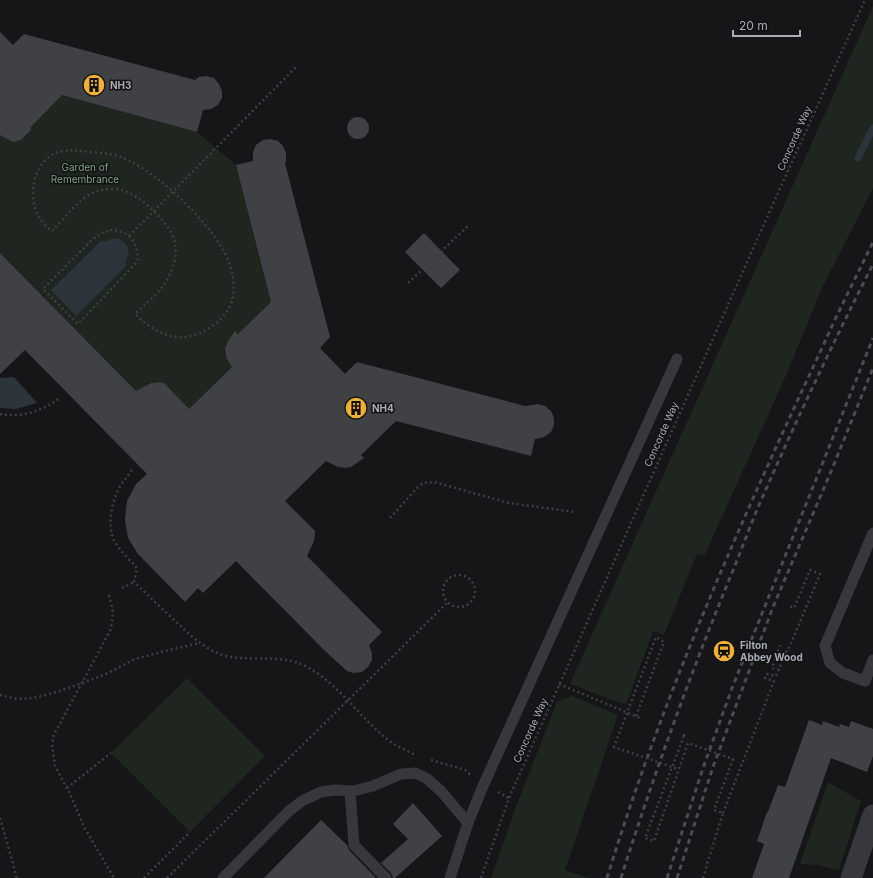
<svg xmlns="http://www.w3.org/2000/svg" width="873" height="878" viewBox="0 0 873 878" font-family="Inter,sans-serif">
<style>
.green{fill:#1e261f;fill-rule:evenodd}
.water{fill:#2c353c}
.lines{fill:none;stroke-linecap:round;stroke-linejoin:round}
.stream{stroke:#2c353c;stroke-width:7}
.building{fill:#404145}
.path{stroke:#3d3f44;stroke-width:2.5;stroke-dasharray:2 3;stroke-linecap:butt}
.lane{stroke:#37383d;stroke-width:11}
.street{stroke:#37383d;stroke-width:21}
.rail{stroke:#4a4c52;stroke-width:3;stroke-dasharray:5 4;stroke-linecap:butt}
.path-bridge{stroke:#3d3f44;stroke-width:2.5;stroke-dasharray:2 3;stroke-linecap:butt}
.labels{text-anchor:middle;stroke-width:3;stroke-linejoin:round;paint-order:stroke}
.poi-label{font-size:10px;font-weight:bold;fill:#a8adb8;stroke:#111113;text-anchor:start}
.street-label{font-size:10px;fill:#a8adb8;stroke:#111113}
.park-label{font-size:10px;fill:#7fa381;stroke:#111113}
</style>
<rect width="100%" height="100%" fill="#161618"/>
<path class="green" d="M873,6V188L822,288L784,380L704,556L697,554L664,635L653,631L626,705L570,684Z
M62,95L197,132L236,165L271,302L238,334L235,331C229,340 221,348 227,359L242,357L185,413L164,383C157,380 152,382 146,385L148,403L0,253V125L6,138C19,145 22,139 32,129L27,125L37,121ZM116,238L123,241L128,257L125,263L102,240L105,242L110,239Z
M187,678L265,756L190,832L111,753Z
M572,696L618,715L565,870L589,878H491L517,804L557,702Z
M828,782L861,801L839,870L818,865L800,864Z"/>
<path class="water" d="M117,238C129,243 131,252 125,263L127,265L76,316L51,290L102,240L105,242L110,239Z
M14,377L37,403L16,409L0,408V378Z"/>
<g class="lines">
<path class="stream" d="M858,158L873,128"/>
</g>
<path class="building" d="M0,32L13,45L24,34L195,80L199,77L206,76L214,78L219,84L222,91V98L218,105L211,109L203,110L197,132L62,95L30,128L32,129L21,140L13,142L0,135Z
M347 128a11 11 0 1 1 22 0a11 11 0 1 1-22 0Z
M270,139L278,141L283,146L286,153V161L285,163L330,337L320,348L345,374L357,362L525,406L538,404L545,406L551,411L554,418V425L551,432L544,437L535,439L531,456L396,421L361,455L364,458L351,467L346,468L338,467L326,461L285,501L315,531L314,541L307,556L382,632L369,645L372,653V660L368,667L362,672L354,673L347,671L324,650L236,561L203,593L198,588L185,602L138,554L128,538L125,520L127,501L136,484L147,474L25,350L0,374V253L136,391L151,383L160,382L164,383L189,409L232,367L226,357L225,349L228,341L235,331L238,334L271,302L236,165L253,161V152L256,145L263,140Z
M424,233L460,270L441,288L405,252Z
M809,720L822,725L823,721L839,727L840,724L849,727L851,721L873,729V756L867,772L831,758L789,878H752L764,844L757,841L767,812H768L778,785L785,787Z
M413,803L442,836L395,878H393L391,873L381,863L408,839L393,824Z
M321,820L347,845L349,850L376,878H264Z"/>
<g class="lines">
<path class="path" d="M70,150C82,151 110,153 121,157C158,171 229,237 233,277C234,286 234,296 231,304C222,325 193,342 171,336C157,333 145,324 135,314C154,296 170,285 175,258C176,250 176,241 172,234C163,218 140,195 122,190C115,188 105,189 98,191C79,197 65,218 52,231C48,228 44,224 41,220C26,199 32,162 58,152C61,151 66,151 70,150Z
M110,230C128,230 137,241 138,259L136,263L78,324L43,289L93,239L102,233Z
M129,236L296,67
M408,283L469,225
M0,414C22,418 43,411 61,397
M132,470C128,476 123,481 119,488C112,502 106,527 115,542C120,551 130,560 137,568L134,582C147,594 159,606 172,618C188,633 204,650 226,656C252,662 282,653 307,667C339,684 360,718 388,740C396,746 406,750 415,755
M390,518L418,487L423,483L434,482L509,503L575,512
M443 591a16 16 0 1 1 32 0a16 16 0 1 1-32 0Z
M122,588L134,582
M109,595L113,612L111,629L58,727L54,734L52,744L55,766L71,796L84,827L114,878
M779,670L772,668L780,645
M559,684L640,718
M0,695L17,699L33,698L57,692L104,675L135,659L165,651L199,643
M684,736V734
M431,760L465,770L471,775
M67,788L111,753
M498,792L509,798
M723,813L774,681L765,678L767,674L776,676L787,650L790,646L820,574L810,570L794,608L789,606
M0,818L17,878
M144,878L190,832
M167,878L447,603
M481,878L509,798L751,253L865,0
M703,878L708,861"/>
<path class="lane" d="M873,533L825,646L830,663L843,673L865,681L873,660
M350,791L354,845L386,878
M223,878L289,811L302,801L321,792L335,790L353,791L373,786L401,774L415,773L426,778L441,791L468,823
M450,878L468,823L483,786L677,359"/>
<path class="street" d="M851,878L873,815"/>
<path class="rail" d="M607,878C663,695 741,521 822,348C838,312 856,277 873,242
M621,878C653,777 689,678 729,580C742,549 753,517 767,487C800,412 836,337 873,264
M667,878L703,768L732,688L873,338
M677,878L713,767L773,607L830,474L873,368"/>
<path class="path-bridge" d="M636,716L664,642L656,637L614,747L678,769
M684,736L645,838L654,841L688,743L733,759L714,810L723,813L708,861"/>
</g>
<defs>
<g id="building-disc" transform="scale(1.15)"><circle r="9.5" fill="#f2b134" stroke="#111113"/><path d="M-4-6H4V6H1V3H-1V6H-4ZM-2.5-4.3h1.7v1.8h-1.7ZM.8-4.3h1.7v1.8H.8ZM-2.5-1h1.7V.8h-1.7ZM.8-1h1.7V.8H.8Z" fill="#111"/></g>
<g id="station-disc" transform="scale(1.15)"><circle r="9.5" fill="#f2b134" stroke="#111113"/><path d="M-3-6H3Q5-6 5-4V2Q5 4 3 4L4.5 6H3L1.5 4h-3L-3 6H-4.5L-3 4Q-5 4-5 2V-4Q-5-6-3-6ZM-3.5-4v3h7v-3ZM-3.5 1v1.5H-2V1ZM2 1v1.5H3.5V1Z" fill="#111"/></g>
</defs>
<g fill-rule="evenodd">
<use href="#building-disc" x="94" y="85"/>
<use href="#building-disc" x="356" y="408"/>
<use href="#station-disc" x="724" y="651"/>
</g>
<g class="labels">
<g class="poi-label">
<text x="110" y="89">NH3</text>
<text x="372" y="412">NH4</text>
<text x="740" y="649">Filton<tspan x="740" dy="12">Abbey Wood</tspan></text>
</g>
<g class="street-label">
<text transform="translate(794 138) rotate(-66)" y="4">Concorde Way</text>
<text transform="translate(661 434) rotate(-66)" y="4">Concorde Way</text>
<text transform="translate(530 730) rotate(-66)" y="4">Concorde Way</text>
</g>
<g class="park-label">
<text x="85" y="171">Garden of<tspan x="85" dy="12">Remembrance</tspan></text>
</g>
</g>
<path d="M733 30v6h67v-6" fill="none" stroke="#a8adb8" stroke-width="2"/>
<text x="739" y="30" font-size="12" fill="#a8adb8" stroke="#111113" stroke-width="3" paint-order="stroke">20 m</text>
</svg>
